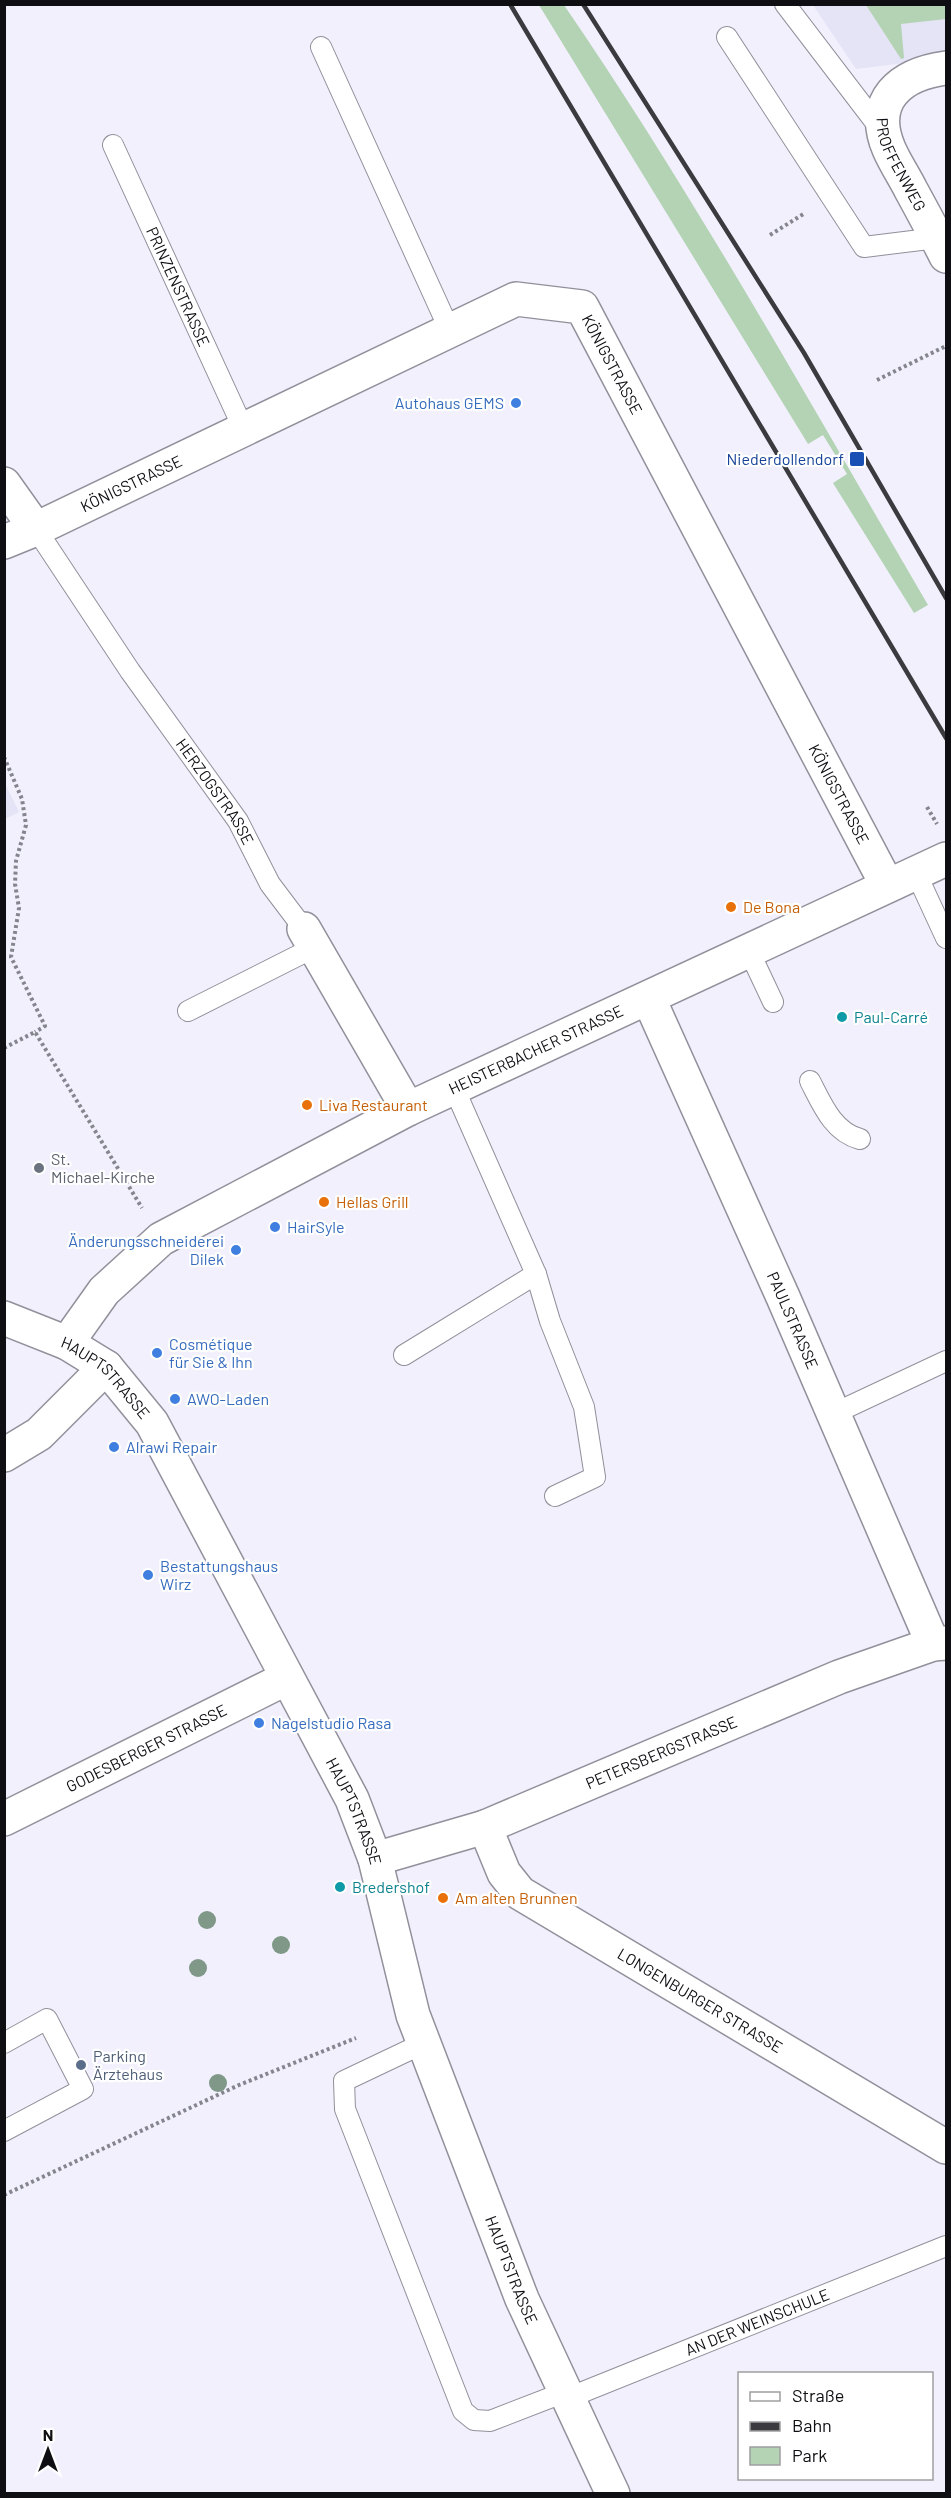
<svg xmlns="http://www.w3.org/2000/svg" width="951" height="2498" viewBox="0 0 951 2498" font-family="Barlow,sans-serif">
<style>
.built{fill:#e5e4f6}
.green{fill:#b3d3b4}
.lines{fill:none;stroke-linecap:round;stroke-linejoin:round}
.lane-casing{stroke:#91909b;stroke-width:22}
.street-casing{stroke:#91909b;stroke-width:36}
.secondary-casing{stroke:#91909b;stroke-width:36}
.path{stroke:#85858d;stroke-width:4;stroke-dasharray:3 3;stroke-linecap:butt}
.lane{stroke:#fff;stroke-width:20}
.street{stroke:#fff;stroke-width:33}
.secondary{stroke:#fff;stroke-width:33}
.rail{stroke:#3a3a3f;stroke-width:4.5}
.tree{fill:#7f9887}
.shop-dot{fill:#3f7fe0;stroke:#fff;stroke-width:2}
.transit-dot{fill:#1a4fb4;stroke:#fff;stroke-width:2}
.food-dot{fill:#e8710a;stroke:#fff;stroke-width:2}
.culture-dot{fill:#0f9aa8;stroke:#fff;stroke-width:2}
.worship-dot{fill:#6b7280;stroke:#fff;stroke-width:2}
.service-dot{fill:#5c6f8a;stroke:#fff;stroke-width:2}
.labels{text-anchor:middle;stroke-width:4.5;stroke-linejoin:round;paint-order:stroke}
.street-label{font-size:16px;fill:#0f0f13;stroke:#fff}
.shop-label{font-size:16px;fill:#366cbe;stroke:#fff;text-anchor:start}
.transit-label{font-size:16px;fill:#164399;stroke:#fff;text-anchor:end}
.food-label{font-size:16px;fill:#c56008;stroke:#fff;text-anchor:start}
.culture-label{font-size:16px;fill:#0d838f;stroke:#fff;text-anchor:start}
.worship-label{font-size:16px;fill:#5b616d;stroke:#fff;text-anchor:start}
.service-label{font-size:16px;fill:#4e5e75;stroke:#fff;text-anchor:start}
</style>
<rect width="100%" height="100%" fill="#f1f0fc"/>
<path class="built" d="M813,5H946V58L856,69Z
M4,781L19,812L5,819H4Z"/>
<path class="green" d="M539,5H564C696,198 810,403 928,605L914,613L833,483L847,474L823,435L808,444Z
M866,5H946V19L901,24L904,58L901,59Z"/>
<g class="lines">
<g class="lane-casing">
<g id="lane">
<path d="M785,4L882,131"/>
<path d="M727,37L864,247L937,238"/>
<path d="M321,47L450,331"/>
<path id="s1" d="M113,145L244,430"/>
<path id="s2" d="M36,529L130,671L238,821L270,884L304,929"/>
<path d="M916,873L946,938"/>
<path d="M749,951L773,1002"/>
<path d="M188,1011L315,947"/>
<path d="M810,1081C822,1104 833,1132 860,1139"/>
<path d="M536,1274L550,1321L584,1407L595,1477L555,1496"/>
<path d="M404,1355L536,1274L454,1088"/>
<path d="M833,1414L946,1361"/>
<path d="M4,2043L47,2019L83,2089L4,2131"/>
<path d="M424,2043L344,2081L345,2109L463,2411L474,2420L490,2421L565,2392"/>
<path id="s3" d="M568,2398L946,2246"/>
</g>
</g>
<g class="street-casing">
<g id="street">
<path id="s4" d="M946,68C901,74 868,100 889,149C895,163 904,176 911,190C923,212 935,234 946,256"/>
<path d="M4,484L36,529"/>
<path id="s5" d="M4,542L36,529L516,299L582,307L887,885"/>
<path d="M304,929L408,1109"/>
<path id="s6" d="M649,999L783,1297L933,1644"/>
<path d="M4,1455L39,1434L106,1367"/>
<path id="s7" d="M4,1819L287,1678"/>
<path id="s8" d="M485,1827L504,1873L520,1893L946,2147"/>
<path id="s9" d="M375,1859L485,1827L839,1677L933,1644L946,1643"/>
</g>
</g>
<g class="secondary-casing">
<g id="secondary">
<path id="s10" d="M4,1318L67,1343L106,1367L152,1423L352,1799L375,1859L413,2015L522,2299L613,2494"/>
<path id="s11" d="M67,1343L104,1291L161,1239L408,1109L946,859"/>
</g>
</g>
<path class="path" d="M770,235L805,213
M877,380L946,346
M4,757L22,799L26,825L16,861L15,884L19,908L11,957L45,1026L35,1032
M927,807L937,824
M4,1048L35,1032L142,1208
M4,2195L239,2085L356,2038"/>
<use href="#lane" class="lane"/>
<use href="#street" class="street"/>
<use href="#secondary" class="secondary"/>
<path class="rail" d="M510,4L946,738
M583,4L804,353L946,598"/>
</g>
<g class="tree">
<circle cx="207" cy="1920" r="9"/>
<circle cx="281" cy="1945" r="9"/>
<circle cx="198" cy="1968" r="9"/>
<circle cx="218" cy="2083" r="9"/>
</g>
<g class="shop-dot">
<circle cx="516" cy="403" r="6"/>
<circle cx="275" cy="1227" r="6"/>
<circle cx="236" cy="1250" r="6"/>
<circle cx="157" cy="1353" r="6"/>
<circle cx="175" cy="1399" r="6"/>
<circle cx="114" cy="1447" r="6"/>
<circle cx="148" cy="1575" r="6"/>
<circle cx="259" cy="1723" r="6"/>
</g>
<rect class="transit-dot" x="849" y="451" width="16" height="16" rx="3"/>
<g class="food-dot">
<circle cx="731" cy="907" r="6"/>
<circle cx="307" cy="1105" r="6"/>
<circle cx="324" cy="1202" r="6"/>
<circle cx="443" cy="1898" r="6"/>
</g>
<g class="culture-dot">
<circle cx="842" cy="1017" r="6"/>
<circle cx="340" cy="1887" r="6"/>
</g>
<circle class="worship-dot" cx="39" cy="1168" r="6"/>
<circle class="service-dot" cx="81" cy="2065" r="6"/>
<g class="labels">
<g class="street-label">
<text dy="6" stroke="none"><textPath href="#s4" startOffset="138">PROFFENWEG</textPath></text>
<text dy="6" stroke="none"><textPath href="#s1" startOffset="156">PRINZENSTRASSE</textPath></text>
<text dy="6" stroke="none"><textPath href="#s5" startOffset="698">KÖNIGSTRASSE</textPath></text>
<text dy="6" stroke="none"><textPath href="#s5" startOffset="140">KÖNIGSTRASSE</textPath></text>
<text dy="6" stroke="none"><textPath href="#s2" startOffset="318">HERZOGSTRASSE</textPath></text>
<text dy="6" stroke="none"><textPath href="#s5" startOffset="1184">KÖNIGSTRASSE</textPath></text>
<text dy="6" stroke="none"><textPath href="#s11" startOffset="561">HEISTERBACHER STRASSE</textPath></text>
<text dy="6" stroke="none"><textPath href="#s6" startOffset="352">PAULSTRASSE</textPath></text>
<text dy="6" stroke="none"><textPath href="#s10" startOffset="120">HAUPTSTRASSE</textPath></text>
<text dy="6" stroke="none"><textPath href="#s7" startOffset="159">GODESBERGER STRASSE</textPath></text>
<text dy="6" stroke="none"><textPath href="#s9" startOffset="306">PETERSBERGSTRASSE</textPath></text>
<text dy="6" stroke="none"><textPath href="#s10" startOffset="624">HAUPTSTRASSE</textPath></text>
<text dy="6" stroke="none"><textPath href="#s8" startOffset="285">LONGENBURGER STRASSE</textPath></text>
<text dy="6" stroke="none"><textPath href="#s10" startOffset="1110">HAUPTSTRASSE</textPath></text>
<text dy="6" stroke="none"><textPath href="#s3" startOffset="204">AN DER WEINSCHULE</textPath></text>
</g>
<g class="shop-label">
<text x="504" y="409" text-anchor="end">Autohaus GEMS</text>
<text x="287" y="1233">HairSyle</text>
<text x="224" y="1247" text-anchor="end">Änderungsschneiderei<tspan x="224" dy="18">Dilek</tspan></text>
<text x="169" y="1350">Cosmétique<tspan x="169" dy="18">für Sie &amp; Ihn</tspan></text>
<text x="187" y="1405">AWO-Laden</text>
<text x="126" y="1453">Alrawi Repair</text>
<text x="160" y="1572">Bestattungshaus<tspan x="160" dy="18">Wirz</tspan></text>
<text x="271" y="1729">Nagelstudio Rasa</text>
</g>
<g class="transit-label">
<text x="844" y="465">Niederdollendorf</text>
</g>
<g class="food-label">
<text x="743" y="913">De Bona</text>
<text x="319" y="1111">Liva Restaurant</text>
<text x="336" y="1208">Hellas Grill</text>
<text x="455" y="1904">Am alten Brunnen</text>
</g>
<g class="culture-label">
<text x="854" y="1023">Paul-Carré</text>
<text x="352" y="1893">Bredershof</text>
</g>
<g class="worship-label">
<text x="51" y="1165">St.<tspan x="51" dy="18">Michael-Kirche</tspan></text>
</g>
<g class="service-label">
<text x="93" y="2062">Parking<tspan x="93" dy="18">Ärztehaus</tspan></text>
</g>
</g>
<rect width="951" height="2498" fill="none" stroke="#0f0f13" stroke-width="12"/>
<rect x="738" y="2372" width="195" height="108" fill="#ffffff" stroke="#9f9fa1" stroke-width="1.5"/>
<rect x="750" y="2392" width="30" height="9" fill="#ffffff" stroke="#9f9fa1" stroke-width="1.5"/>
<text x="792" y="2402" font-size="18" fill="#0f0f13">Straße</text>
<rect x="750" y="2422" width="30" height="9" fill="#3a3a3f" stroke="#9f9fa1" stroke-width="1.5"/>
<text x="792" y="2432" font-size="18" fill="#0f0f13">Bahn</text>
<rect x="750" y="2447" width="30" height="18" fill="#b3d3b4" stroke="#9f9fa1" stroke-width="1.5"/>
<text x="792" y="2462" font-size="18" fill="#0f0f13">Park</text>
<g transform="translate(48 2450)" stroke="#ffffff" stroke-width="4.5" paint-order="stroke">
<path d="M0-4.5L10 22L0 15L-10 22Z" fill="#0f0f13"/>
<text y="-9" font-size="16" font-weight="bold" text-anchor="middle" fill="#0f0f13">N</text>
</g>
</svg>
